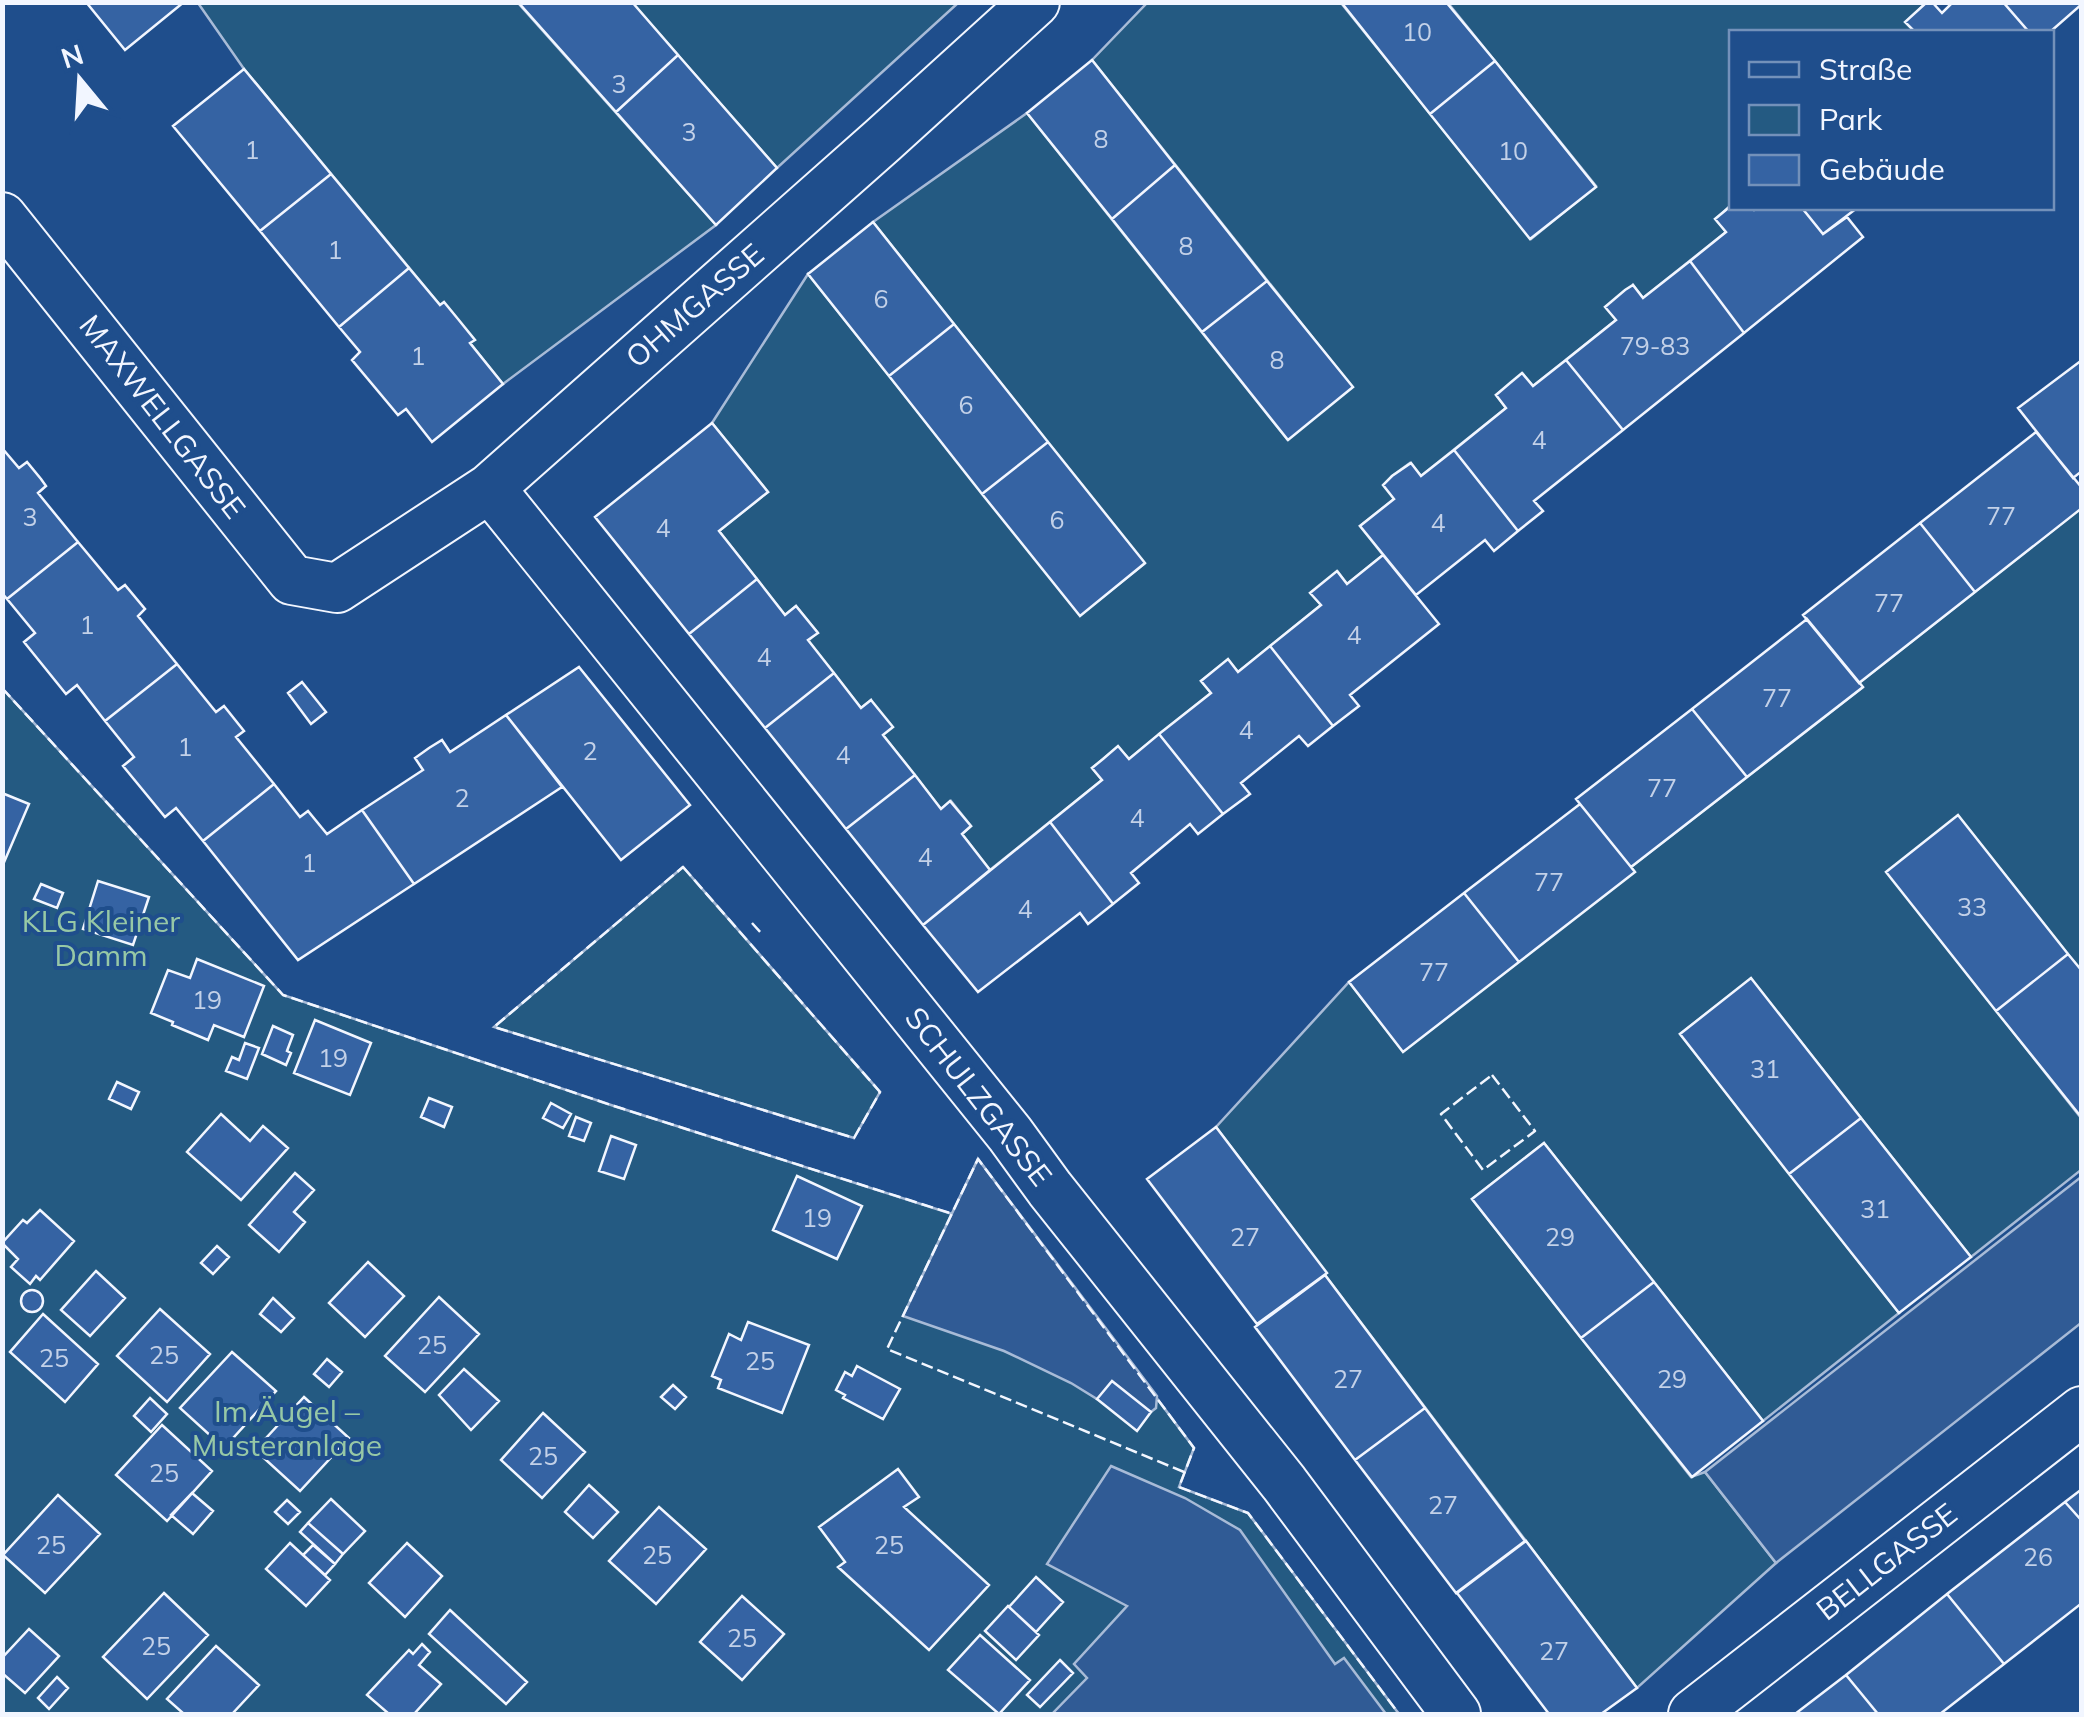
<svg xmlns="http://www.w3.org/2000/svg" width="2084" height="1717" viewBox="0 0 2084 1717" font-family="Mulish,sans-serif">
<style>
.green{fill:#245a82;stroke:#a8bbd7;stroke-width:2.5}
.parking{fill:#305b95;stroke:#a8bbd7;stroke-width:2.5}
.building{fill:#3563a3;stroke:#f2f6ff;stroke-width:2.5}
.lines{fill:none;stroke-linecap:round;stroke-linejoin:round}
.minor-casing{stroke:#f2f6ff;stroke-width:52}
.minor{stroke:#1f4e8c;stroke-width:48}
.fence{stroke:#f2f6ff;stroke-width:2.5;stroke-dasharray:12 5;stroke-linecap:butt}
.labels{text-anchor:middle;stroke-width:8;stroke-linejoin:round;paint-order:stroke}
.number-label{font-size:25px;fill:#c3d1e8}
.street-label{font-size:30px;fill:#f2f6ff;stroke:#1f4e8c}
.park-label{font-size:30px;fill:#97c8a6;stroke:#1f4e8c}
</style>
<rect width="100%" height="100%" fill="#1f4e8c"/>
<path class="green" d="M198,3H518L716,225L503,384L470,343L474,340L444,303L440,305L244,69Z
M632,3H958L777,168Z
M1147,3H1341L1531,239L1596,186L1448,3H1926L1906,22L1915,32H1732L1731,205L1716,219L1726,232L1643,298L1633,285L1616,320L1533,386L1523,374L1496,395L1506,408L1421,476L1410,463L1392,476L1394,499L1360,526L1383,555L1347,584L1338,572L1311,593L1321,605L1238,672L1228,660L1201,681L1211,693L1129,759L1118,747L1092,768L1102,780L990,870L962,834L971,826L951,801L941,809L883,735L871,700L861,708L808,641L817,632L796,606L785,615L719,531L768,492L712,423L808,274L1080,615L1144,564L873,222L1027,113L1287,439L1352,387L1092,60Z
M2081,508V971L1958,816L1887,872L2081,1118V1170L1971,1257L1751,979L1680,1034L1899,1313L1763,1421L1544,1143L1472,1199L1691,1477L1705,1472L1776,1563L1637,1688L1325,1275L1326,1273L1216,1127L1349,982L1403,1051L1634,871L1631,867L1862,688L1859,683Z
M2,688L283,995L614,1106L952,1214L978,1159L1194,1448L1179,1487L1248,1513L1399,1714H3Z
M683,867L880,1092L854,1138L494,1027Z"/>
<path class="parking" d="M978,1159L1157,1396L1156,1408L1151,1412L1097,1399L1071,1383L1004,1351L903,1316Z
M2081,1177V1323L1776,1563L1705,1472Z
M1111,1466L1185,1498L1240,1530L1335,1664L1344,1658L1386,1714H1052L1087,1678L1074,1664L1127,1606L1047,1564Z"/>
<path class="building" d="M86,2H184L125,50Z
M518,2H632L678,55L616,112Z
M1341,2H1446L1495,61L1430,114Z
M1927,2H1932L1942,13L1953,2H2003L2029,32H1915L1905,22Z
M2003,2H2082V4L2050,32H2029Z
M678,55L777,168L716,225L616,112Z
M1092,60L1175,165L1112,219L1027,113Z
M1495,61L1596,187L1530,239L1430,114Z
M244,69L331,174L260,231L173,126Z
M1175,165L1267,281L1202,332L1112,219Z
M331,174L409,268L339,327L260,231Z
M1732,205V208H1751L1754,210L1757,208H1802L1823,234L1847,217L1863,237L1744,333L1690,261L1726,232L1715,219Z
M1802,208H1857L1823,234Z
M873,222L954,324L889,376L808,274Z
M1690,261L1744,333L1623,430L1566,360L1616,320L1605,307L1625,290L1633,285L1643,298Z
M409,268L440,305L444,302L458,319L475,340L470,343L503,384L432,442L406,409L398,415L352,360L360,352L339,327Z
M1267,281L1353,387L1288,440L1202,332Z
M954,324L1048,442L982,494L889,376Z
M1566,360L1623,430L1534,501L1543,511L1518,531L1454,450L1506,408L1496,395L1510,383L1522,373L1533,386Z
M2082,360V471L2073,478L2018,408Z
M712,423L768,492L719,531L757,579L689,634L595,517Z
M2036,432L2082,488V508L1975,592L1920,523Z
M1048,442L1145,563L1080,616L982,494Z
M2,448L19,468L27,462L41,479L46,486L38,493L78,542L7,599L2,593Z
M1454,450L1518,531L1494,551L1485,540L1416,595L1360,526L1394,499L1383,485L1392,476L1411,463L1421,476Z
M1920,523L1975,592L1859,683L1803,615Z
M78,542L118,590L125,585L145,609L138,616L177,664L105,721L77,685L66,694L24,642L35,633L7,599Z
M1383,555L1439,624L1350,695L1359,706L1333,726L1270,646L1321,605L1310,593L1337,571L1347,584Z
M757,579L785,615L796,606L818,633L808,640L834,673L765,728L689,634Z
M1807,619L1863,687L1747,777L1692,709Z
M1270,646L1333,726L1308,746L1299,736L1241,783L1250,794L1223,814L1159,734L1211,693L1201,681L1212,672L1228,659L1238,672Z
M177,664L216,712L224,706L244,731L236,737L274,784L203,841L176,808L165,817L123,766L134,757L105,721Z
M579,667L690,805L621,860L506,715Z
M834,673L861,708L871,700L893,727L883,735L915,775L846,829L765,728Z
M302,682L326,712L311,724L288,693Z
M1692,709L1747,777L1631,867L1576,799Z
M506,715L562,787L414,884L362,810L423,770L415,758L429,748L442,740L450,752Z
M1159,734L1223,814L1198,834L1190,824L1131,873L1139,883L1113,904L1050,822L1102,780L1092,768L1103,759L1118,746L1129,759Z
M915,775L941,809L950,801L971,826L962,834L990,870L923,925L846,829Z
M274,784L300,817L308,811L327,834L362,810L414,884L298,960L203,841Z
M2,793L29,804L2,867Z
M1580,804L1635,872L1519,962L1464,893Z
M1958,815L2068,954L1996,1011L1886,872Z
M1050,822L1113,904L1088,924L1080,913L978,992L923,925Z
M98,881L149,897L133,945L83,929Z
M41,884L63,893L57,908L34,899Z
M1464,893L1519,962L1403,1052L1349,982Z
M2068,954L2082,971V1118L1996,1011Z
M197,959L264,986L244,1037L214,1025L208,1040L172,1025L173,1022L151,1013L168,970L190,978Z
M1751,978L1861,1118L1789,1174L1680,1034Z
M315,1020L371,1043L350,1095L294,1073Z
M273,1026L293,1035L287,1051L291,1053L286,1065L262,1054Z
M245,1043L259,1048L247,1079L226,1071L232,1057L239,1060Z
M117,1082L139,1092L131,1109L109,1099Z
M429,1098L452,1107L444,1127L421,1117Z
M551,1103L571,1114L563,1128L543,1118Z
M221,1114L250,1141L263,1126L288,1148L241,1200L187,1152Z
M576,1117L591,1123L584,1141L569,1136Z
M1861,1118L1971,1257L1899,1313L1789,1174Z
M1216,1127L1327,1273L1257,1324L1147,1179Z
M611,1136L636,1145L624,1179L599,1171Z
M1544,1143L1654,1282L1581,1338L1472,1199Z
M295,1173L314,1190L294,1212L305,1222L279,1252L249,1225Z
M797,1176L862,1206L837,1259L773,1230Z
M40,1210L74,1241L40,1280L36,1276L30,1284L11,1267L18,1259L2,1243L23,1220L27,1223Z
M217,1246L229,1257L213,1274L201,1263Z
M368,1262L404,1296L365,1337L329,1303Z
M96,1271L125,1298L90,1336L61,1310Z
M1325,1275L1425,1408L1355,1460L1255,1327Z
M1654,1282L1763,1421L1692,1477L1581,1338Z
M21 1301a11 11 0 1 1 22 0a11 11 0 1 1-22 0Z
M439,1297L479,1334L425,1392L385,1356Z
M273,1298L294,1318L281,1332L260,1314Z
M160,1309L210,1354L167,1402L117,1356Z
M43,1314L98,1364L65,1402L10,1352Z
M748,1322L809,1345L782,1413L718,1388L721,1380L712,1376L729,1334L741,1340Z
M232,1352L276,1391L224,1448L180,1408Z
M327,1359L342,1372L329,1387L314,1374Z
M857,1366L900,1389L883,1419L843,1398L845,1395L836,1390L845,1372L852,1376Z
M464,1369L499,1401L471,1430L439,1395Z
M1112,1381L1151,1412L1137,1431L1097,1399Z
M673,1385L686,1397L675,1409L661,1397Z
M304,1397L349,1438L300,1491L255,1450Z
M150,1398L167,1414L151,1432L134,1416Z
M1425,1408L1525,1541L1456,1593L1355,1460Z
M543,1413L585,1452L542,1498L501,1460Z
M162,1425L212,1471L167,1521L116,1475Z
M898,1469L919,1497L904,1507L989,1585L929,1650L838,1567L845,1562L819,1527Z
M589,1485L618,1512L593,1538L565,1512Z
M2082,1489V1521L2065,1502Z
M192,1493L213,1511L193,1534L171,1515Z
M58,1495L100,1534L45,1593L3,1555Z
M331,1499L365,1531L343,1554L308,1523Z
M287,1500L300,1512L288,1524L275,1512Z
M2065,1502L2082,1521V1603L2004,1664L1947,1594Z
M659,1507L706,1549L656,1604L609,1561Z
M308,1523L343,1554L335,1564L300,1532Z
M1526,1541L1637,1688L1601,1714H1549L1457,1593Z
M290,1543L330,1580L306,1606L266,1569Z
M407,1543L442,1576L405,1617L369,1583Z
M313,1545L335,1564L325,1575L303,1555Z
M1036,1577L1063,1602L1036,1632L1009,1607Z
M164,1593L208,1635L147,1699L103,1657Z
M1947,1594L2004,1664L1940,1714H1878L1846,1675Z
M742,1596L784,1634L742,1680L700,1642Z
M1008,1606L1039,1635L1016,1660L985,1631Z
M450,1610L527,1682L506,1704L429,1634Z
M29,1629L59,1656L25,1693L2,1673V1658Z
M980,1635L1030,1680L999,1714L948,1670Z
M422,1644L430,1652L419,1665L441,1684L414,1714H389L367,1695L409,1650L413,1654Z
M216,1646L259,1685L232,1714H184L167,1699Z
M1060,1660L1073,1673L1040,1707L1027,1695Z
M1846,1675L1878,1714H1795Z
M57,1677L68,1688L49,1709L38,1698Z"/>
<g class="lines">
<g class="minor-casing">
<path id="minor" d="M2,217L292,580L337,588L490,488L883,140L1035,2
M490,488L1010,1134L1050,1189L1284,1483L1456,1714
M1693,1714L2082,1411"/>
</g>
<use href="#minor" class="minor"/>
<path class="fence" d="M2,688L283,995L614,1106L953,1214
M683,867L880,1092L854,1138L494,1027Z
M752,923L762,934
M1492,1075L1535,1131L1483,1170L1441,1114Z
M1184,1472L887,1349L978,1159L1194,1448L1179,1487L1248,1513L1399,1714"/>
</g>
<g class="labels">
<g class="number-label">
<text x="1417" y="41">10</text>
<text x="619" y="93">3</text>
<text x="689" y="141">3</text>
<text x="1101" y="148">8</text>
<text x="252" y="159">1</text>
<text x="1513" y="160">10</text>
<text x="1186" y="255">8</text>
<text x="335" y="259">1</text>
<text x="881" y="308">6</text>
<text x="1655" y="355">79-83</text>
<text x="418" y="365">1</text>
<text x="1277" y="369">8</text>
<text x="966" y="414">6</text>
<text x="1539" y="449">4</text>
<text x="2001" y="525">77</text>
<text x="30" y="526">3</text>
<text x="1057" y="529">6</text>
<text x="1438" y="532">4</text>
<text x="663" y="537">4</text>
<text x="1889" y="612">77</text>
<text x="87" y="634">1</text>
<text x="1354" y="644">4</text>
<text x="764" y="666">4</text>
<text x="1777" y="707">77</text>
<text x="1246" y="739">4</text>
<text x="185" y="756">1</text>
<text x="590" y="760">2</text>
<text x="843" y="764">4</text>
<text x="1662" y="797">77</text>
<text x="462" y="807">2</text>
<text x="1137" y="827">4</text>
<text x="925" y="866">4</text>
<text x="309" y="872">1</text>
<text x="1549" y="891">77</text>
<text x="1972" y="916">33</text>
<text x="1025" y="918">4</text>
<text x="1434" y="981">77</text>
<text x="207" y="1009">19</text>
<text x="333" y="1067">19</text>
<text x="1765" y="1078">31</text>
<text x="1875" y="1218">31</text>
<text x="817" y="1227">19</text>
<text x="1245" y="1246">27</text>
<text x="1560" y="1246">29</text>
<text x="432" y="1354">25</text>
<text x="164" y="1364">25</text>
<text x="54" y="1367">25</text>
<text x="760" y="1370">25</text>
<text x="1348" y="1388">27</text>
<text x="1672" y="1388">29</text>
<text x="543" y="1465">25</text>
<text x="164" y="1482">25</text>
<text x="1443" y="1514">27</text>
<text x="51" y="1554">25</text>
<text x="889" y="1554">25</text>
<text x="657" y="1564">25</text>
<text x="2038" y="1566">26</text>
<text x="742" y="1647">25</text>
<text x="156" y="1655">25</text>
<text x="1554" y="1660">27</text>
</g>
<g class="street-label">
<text transform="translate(695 306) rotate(-41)" y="10">OHMGASSE</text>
<text transform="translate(162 417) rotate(52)" y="10">MAXWELLGASSE</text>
<text transform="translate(978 1097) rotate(52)" y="10">SCHULZGASSE</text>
<text transform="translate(1887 1562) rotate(-38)" y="10">BELLGASSE</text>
</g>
<g class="park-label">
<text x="101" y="932">KLG Kleiner<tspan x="101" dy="34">Damm</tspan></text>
<text x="287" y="1422">Im Äugel –<tspan x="287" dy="34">Musteranlage</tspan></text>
</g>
</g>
<rect width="2084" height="1717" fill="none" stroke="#f2f6ff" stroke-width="10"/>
<rect x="1729" y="30" width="325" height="180" fill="#1f4e8c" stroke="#7391ba" stroke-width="2.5"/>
<rect x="1749" y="62" width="50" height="15" fill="#1f4e8c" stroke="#7391ba" stroke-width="2.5"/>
<text x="1819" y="80" font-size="30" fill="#f2f6ff">Straße</text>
<rect x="1749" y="105" width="50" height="30" fill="#245a82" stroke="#7391ba" stroke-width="2.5"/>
<text x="1819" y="130" font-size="30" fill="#f2f6ff">Park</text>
<rect x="1749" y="155" width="50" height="30" fill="#3563a3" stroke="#7391ba" stroke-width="2.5"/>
<text x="1819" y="180" font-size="30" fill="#f2f6ff">Gebäude</text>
<g transform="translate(80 80) rotate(342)" stroke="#1f4e8c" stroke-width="8" paint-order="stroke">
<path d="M0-8L18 38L0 25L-18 38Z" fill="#f2f6ff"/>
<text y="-15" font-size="28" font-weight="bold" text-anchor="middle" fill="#f2f6ff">N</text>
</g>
</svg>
